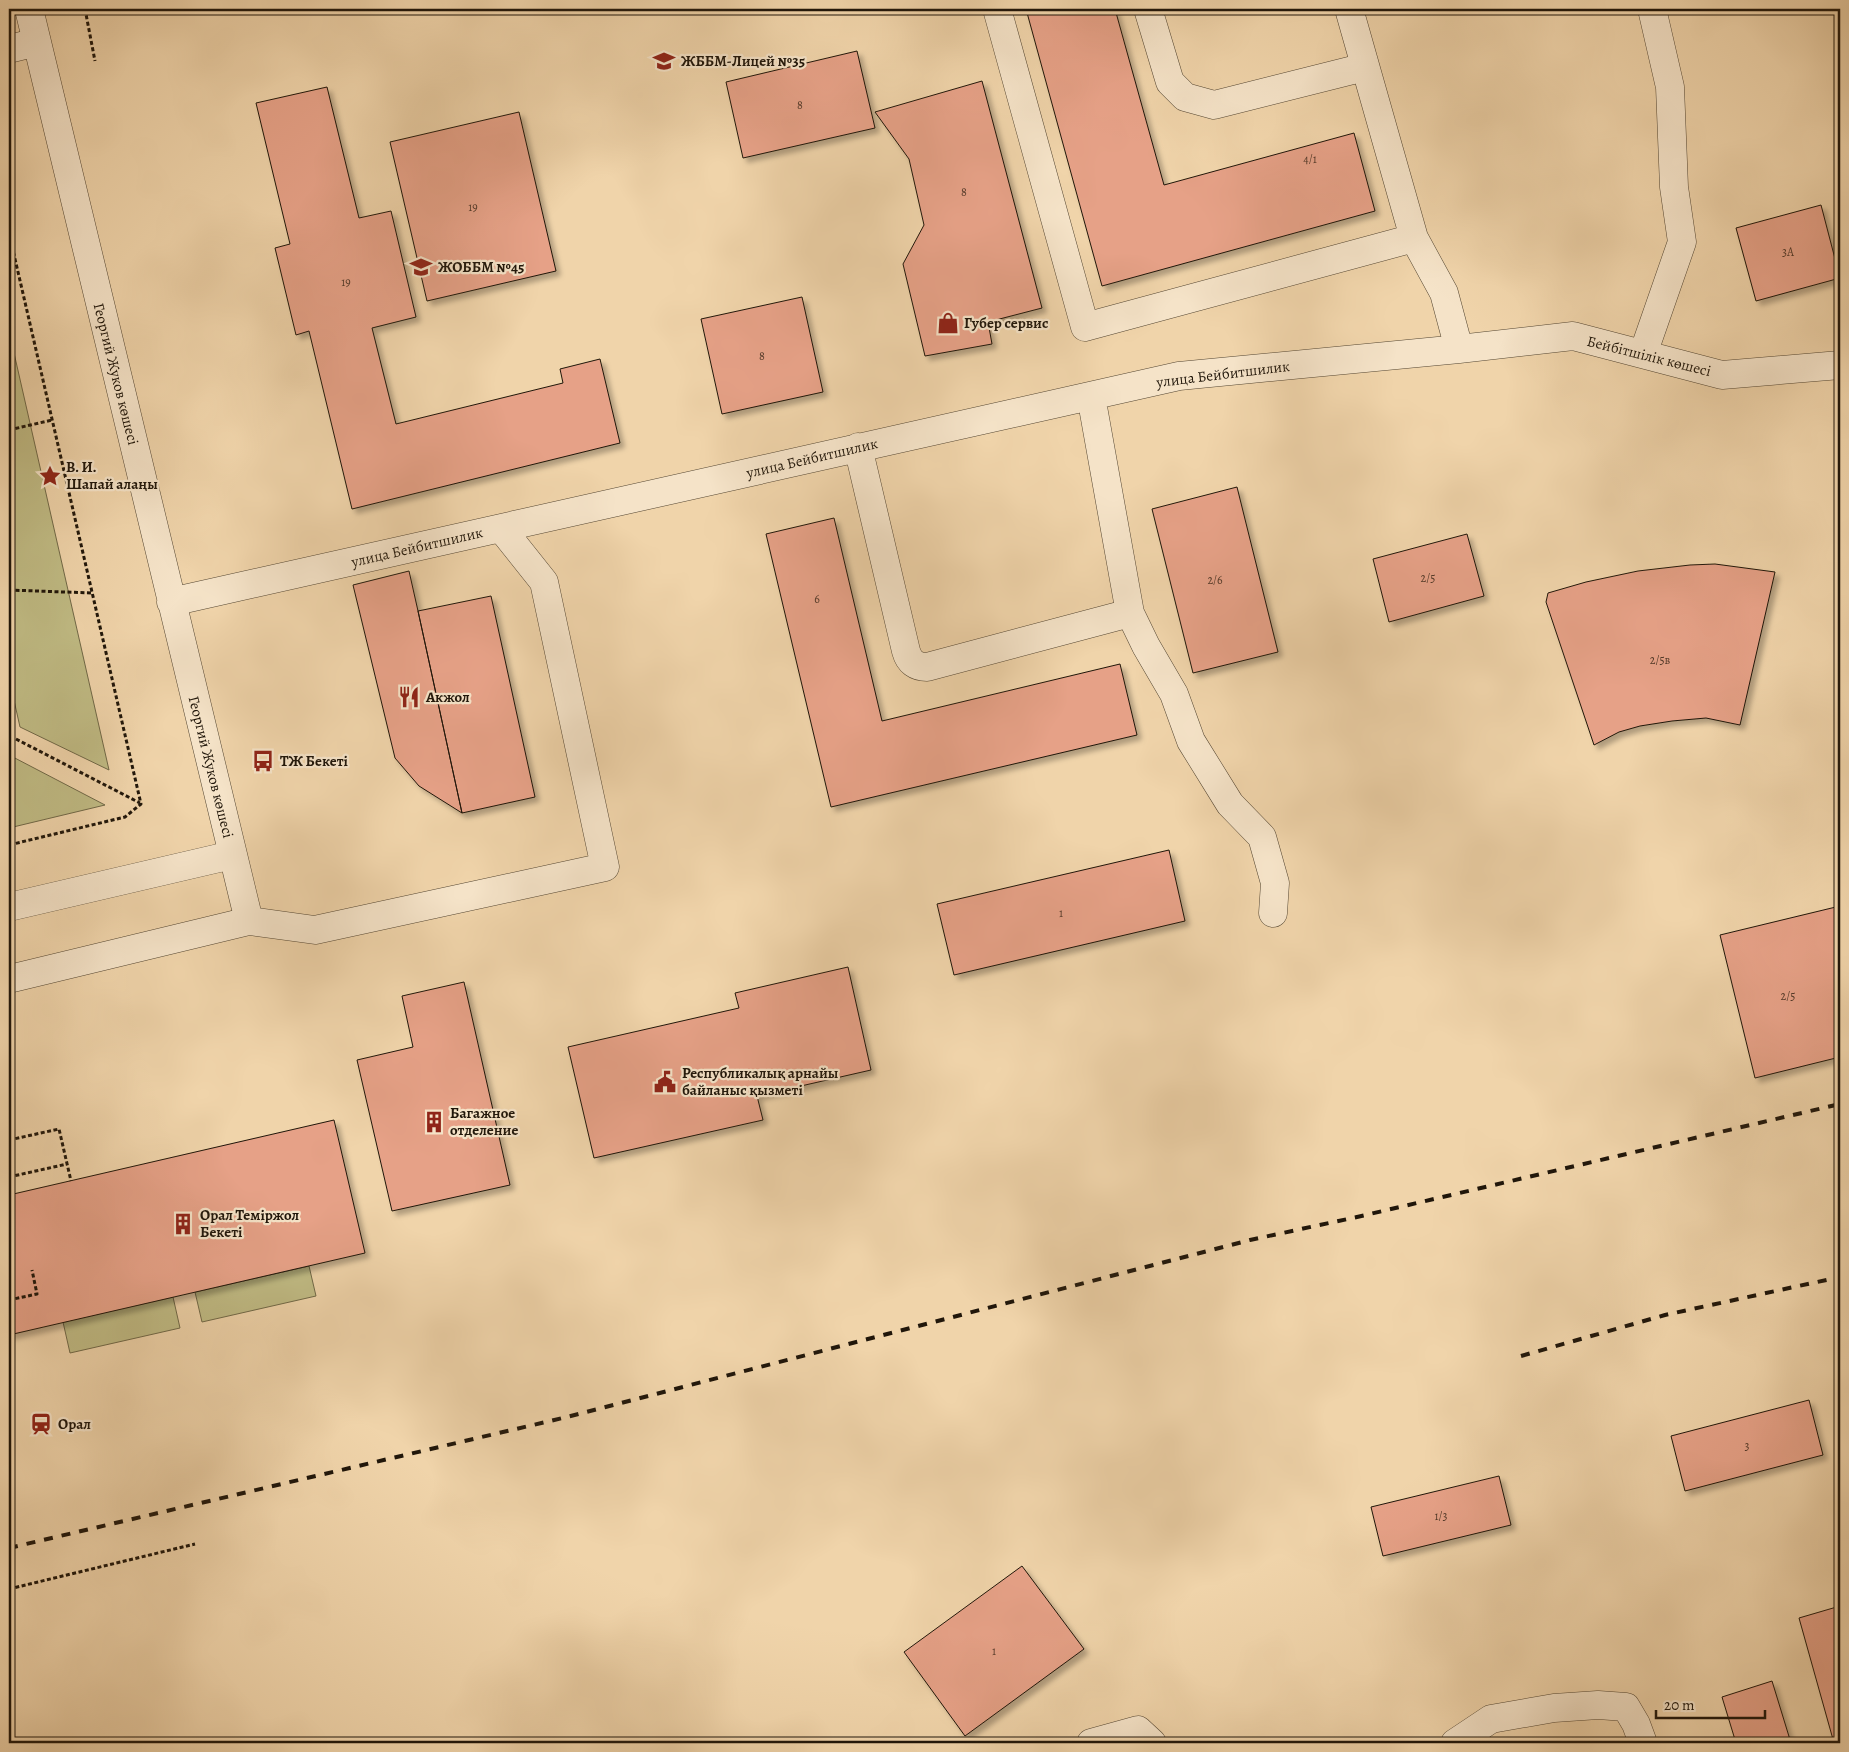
<svg xmlns="http://www.w3.org/2000/svg" width="1849" height="1752" viewBox="0 0 1849 1752" font-family="Alegreya,serif">
<style>
.green{fill:#c0bb84;stroke:#706847}
.building{fill:#e6a187;stroke:#20160a;filter:url(#shadow)}
.lines{fill:none;stroke-linecap:round;stroke-linejoin:round}
.minor-casing{stroke:#544632;stroke-width:29}
.path{stroke:#20160a;stroke-width:3;stroke-dasharray:4 2.5;stroke-linecap:butt}
.minor{stroke:#f5e3c8;stroke-width:28}
.rail{stroke:#20160a;stroke-width:4;stroke-dasharray:9 9;stroke-linecap:butt}
.labels{text-anchor:middle;stroke-width:4.5;stroke-linejoin:round;paint-order:stroke}
.number-label{font-size:12px;fill:#523929}
.poi-label{font-size:15px;font-weight:bold;fill:#20160a;stroke:#f5e3c8;text-anchor:start}
.street-label{font-size:15px;fill:#20160a;stroke:#f5e3c8}
</style>
<defs>
<filter id="shadow"><feDropShadow dx="4.5" dy="4.5" stdDeviation="2.5" flood-color="#0004"/></filter>
</defs>
<rect width="100%" height="100%" fill="#f0d4aa"/>
<filter id="stains"><feTurbulence type="fractalNoise" baseFrequency=".004" numOctaves="4"/><feColorMatrix values="0 0 0 0 .2 0 0 0 0 .09 0 0 0 0 .02 0 0 0 .5 -.17"/></filter>
<radialGradient id="worn" r=".72"><stop offset=".6" stop-color="#630" stop-opacity="0"/><stop offset="1" stop-color="#630" stop-opacity=".3"/></radialGradient>
<path class="green" d="M9,331L109,770L20,727L9,678Z
M11,756L105,805L9,828V757Z
M309,1266L316,1296L202,1322L195,1292Z
M173,1297L180,1328L70,1353L63,1322Z"/>
<path class="building" d="M1026,9H1115L1164,185L1354,133L1375,211L1102,286Z
M857,51L875,128L743,158L726,82Z
M982,81L1042,308L988,322L992,344L925,356L903,264L924,225L909,159L875,112Z
M327,87L359,218L391,211L416,317L372,328L396,424L563,383L560,369L600,359L620,443L352,509L309,331L296,335L275,248L290,244L256,103Z
M519,112L556,271L427,301L390,142Z
M1821,205L1840,278L1756,301L1736,228Z
M802,297L823,392L722,414L701,319Z
M1237,487L1278,652L1193,673L1152,509Z
M834,518L882,721L1120,664L1137,735L831,807L766,534Z
M1467,534L1484,596L1389,622L1373,559Z
M1715,564L1775,572L1740,725L1706,718L1672,721L1640,726L1619,732L1594,745L1546,602L1548,593L1586,582L1638,571L1690,565Z
M409,571L418,611L462,813L419,786L395,758L353,585Z
M491,596L535,797L462,813L418,611Z
M1169,850L1185,921L954,975L937,904Z
M1840,906V1057L1755,1078L1720,935Z
M848,967L871,1070L757,1096L763,1120L594,1158L568,1047L739,1008L735,993Z
M464,982L510,1185L392,1211L357,1060L413,1047L402,996Z
M334,1120L365,1253L9,1335V1195Z
M1809,1400L1823,1455L1685,1491L1671,1436Z
M1499,1476L1511,1525L1383,1556L1371,1507Z
M1022,1566L1084,1649L965,1736L904,1652Z
M1840,1606V1743H1834L1799,1618Z
M1772,1681L1791,1743H1736L1722,1697Z"/>
<g class="lines">
<g class="minor-casing">
<path id="minor" d="M29,9L249,921L315,930L605,867L544,582L501,528
M997,9L1085,327L1414,238
M1148,9L1170,82L1185,97L1214,105L1365,67
M1349,9L1414,238L1444,293L1459,349
M9,49L37,42
M1643,354L1682,242L1674,187L1670,87L1652,9
M1091,396L1130,613L1146,646L1174,694L1191,741L1230,804L1262,837L1275,883L1273,913
M858,447L906,651C909,662 916,667 927,667L1130,613
M171,602L1179,376L1459,349L1573,336L1722,375L1840,365
M9,907L232,855
M9,979L249,921
M1091,1743L1138,1730L1152,1743
M1455,1743L1491,1719L1554,1708L1598,1705L1626,1707L1636,1724L1643,1743"/>
</g>
<path class="path" d="M85,9L95,61
M9,233L141,804L125,817L9,845
M9,430L52,420
M9,590L92,593
M16,739L140,803
M9,1140L59,1129L71,1181
M9,1177L67,1164
M9,1300L37,1294L32,1270
M9,1589L195,1544"/>
<use href="#minor" class="minor"/>
<path class="rail" d="M1521,1356L1665,1315L1840,1277
M9,1548L567,1417L1250,1240L1357,1217L1840,1104"/>
</g>
<defs>
<g id="school-bare" transform="scale(1.725)"><path d="M0-5L7-2L0 1L-7-2ZM-4 1L0 2.5L4 1V4Q0 6-4 4Z" fill="#8f2418" stroke="#f5e3c8" stroke-width="2.5" paint-order="stroke"/></g>
<g id="shop-bare" transform="scale(1.725)"><path d="M-5-2.5h2.3a2.7 3.5 0 0 1 5.4 0H5L5.5 6h-11ZM-1.5-2.5h3a1.5 2.3 0 0 0-3 0Z" fill="#8f2418" stroke="#f5e3c8" stroke-width="2.5" paint-order="stroke"/></g>
<g id="sight-bare" transform="scale(1.725)"><path d="M0-6L1.8-2.2L6-1.7L2.9 1.2L3.7 5.4L0 3.3L-3.7 5.4L-2.9 1.2L-6-1.7L-1.8-2.2Z" fill="#8f2418" stroke="#f5e3c8" stroke-width="2.5" paint-order="stroke"/></g>
<g id="restaurant-bare" transform="scale(1.725)"><path d="M-5-6h1v4h1v-4h1v4h1v-4h1v5L-1.5 .5V6h-2V.5L-5-1ZM5-6V6H3V1.5H1.5Q1.5-4 5-6Z" fill="#8f2418" stroke="#f5e3c8" stroke-width="2.5" paint-order="stroke"/></g>
<g id="bus-bare" transform="scale(1.725)"><path d="M-5-6H5V4H4V6H2V4H-2V6H-4V4H-5ZM-3.5-4V0h7V-4ZM-3.5 1.2v1.5H-2V1.2ZM2 1.2v1.5H3.5V1.2Z" fill="#8f2418" stroke="#f5e3c8" stroke-width="2.5" paint-order="stroke"/></g>
<g id="civic-bare" transform="scale(1.725)"><path d="M-.6-6.5H3V-4.5H.6V-3L4-1V1h2V6H-6V1h2V-1L-.6-3ZM-1.2 2.5V6h2.4V2.5Z" fill="#8f2418" stroke="#f5e3c8" stroke-width="2.5" paint-order="stroke"/></g>
<g id="building-bare" transform="scale(1.725)"><path d="M-4-6H4V6H1V3H-1V6H-4ZM-2.5-4.3h1.7v1.8h-1.7ZM.8-4.3h1.7v1.8H.8ZM-2.5-1h1.7V.8h-1.7ZM.8-1h1.7V.8H.8Z" fill="#8f2418" stroke="#f5e3c8" stroke-width="2.5" paint-order="stroke"/></g>
<g id="station-bare" transform="scale(1.725)"><path d="M-3-6H3Q5-6 5-4V2Q5 4 3 4L4.5 6H3L1.5 4h-3L-3 6H-4.5L-3 4Q-5 4-5 2V-4Q-5-6-3-6ZM-3.5-4v3h7v-3ZM-3.5 1v1.5H-2V1ZM2 1v1.5H3.5V1Z" fill="#8f2418" stroke="#f5e3c8" stroke-width="2.5" paint-order="stroke"/></g>
</defs>
<g fill-rule="evenodd">
<use href="#school-bare" x="664" y="61"/>
<use href="#school-bare" x="421" y="267"/>
<use href="#shop-bare" x="948" y="323"/>
<use href="#sight-bare" x="50" y="476"/>
<use href="#restaurant-bare" x="409" y="697"/>
<use href="#bus-bare" x="263" y="761"/>
<use href="#civic-bare" x="665" y="1082"/>
<use href="#building-bare" x="434" y="1122"/>
<use href="#building-bare" x="183" y="1224"/>
<use href="#station-bare" x="41" y="1424"/>
</g>
<g class="labels">
<g class="number-label">
<text x="800" y="109">8</text>
<text x="1310" y="163">4/1</text>
<text x="964" y="196">8</text>
<text x="473" y="211">19</text>
<text x="1788" y="256">3А</text>
<text x="346" y="286">19</text>
<text x="762" y="360">8</text>
<text x="1428" y="582">2/5</text>
<text x="1215" y="584">2/6</text>
<text x="817" y="603">6</text>
<text x="1660" y="664">2/5в</text>
<text x="1061" y="917">1</text>
<text x="1788" y="1000">2/5</text>
<text x="1747" y="1450">3</text>
<text x="1441" y="1520">1/3</text>
<text x="994" y="1655">1</text>
</g>
<g class="poi-label">
<text x="681" y="66">ЖББМ-Лицей №35</text>
<text x="438" y="272">ЖОББМ №45</text>
<text x="964" y="328">Губер сервис</text>
<text x="66" y="472">В. И.<tspan x="66" dy="17">Шапай алаңы</tspan></text>
<text x="426" y="702">Акжол</text>
<text x="280" y="766">ТЖ Бекеті</text>
<text x="682" y="1078">Республикалық арнайы<tspan x="682" dy="17">байланыс қызметі</tspan></text>
<text x="450" y="1118">Багажное<tspan x="450" dy="17">отделение</tspan></text>
<text x="200" y="1220">Орал Теміржол<tspan x="200" dy="17">Бекеті</tspan></text>
<text x="58" y="1429">Орал</text>
</g>
<g class="street-label">
<text transform="translate(1649 356) rotate(14)" y="5">Бейбітшілік көшесі</text>
<text transform="translate(116 374) rotate(76)" y="5">Георгий Жуков көшесі</text>
<text transform="translate(1223 374) rotate(-7)" y="5">улица Бейбитшилик</text>
<text transform="translate(812 458) rotate(-13)" y="5">улица Бейбитшилик</text>
<text transform="translate(417 547) rotate(-13)" y="5">улица Бейбитшилик</text>
<text transform="translate(211 767) rotate(76)" y="5">Георгий Жуков көшесі</text>
</g>
</g>
<rect width="1849" height="1752" fill="none" stroke="#f0d4aa" stroke-width="30"/>
<rect x="10" y="10" width="1829" height="1732" fill="none" stroke="#20160a" stroke-width="2.5"/>
<rect x="15" y="15" width="1819" height="1722" fill="none" stroke="#20160a"/>
<path d="M1656 1710v8h109v-8" fill="none" stroke="#20160a" stroke-width="2.5"/>
<text x="1664" y="1710" font-size="15" fill="#20160a" stroke="#f5e3c8" stroke-width="4" paint-order="stroke">20 m</text>
<rect width="100%" height="100%" filter="url(#stains)"/>
<rect width="100%" height="100%" fill="url(#worn)"/>
</svg>
